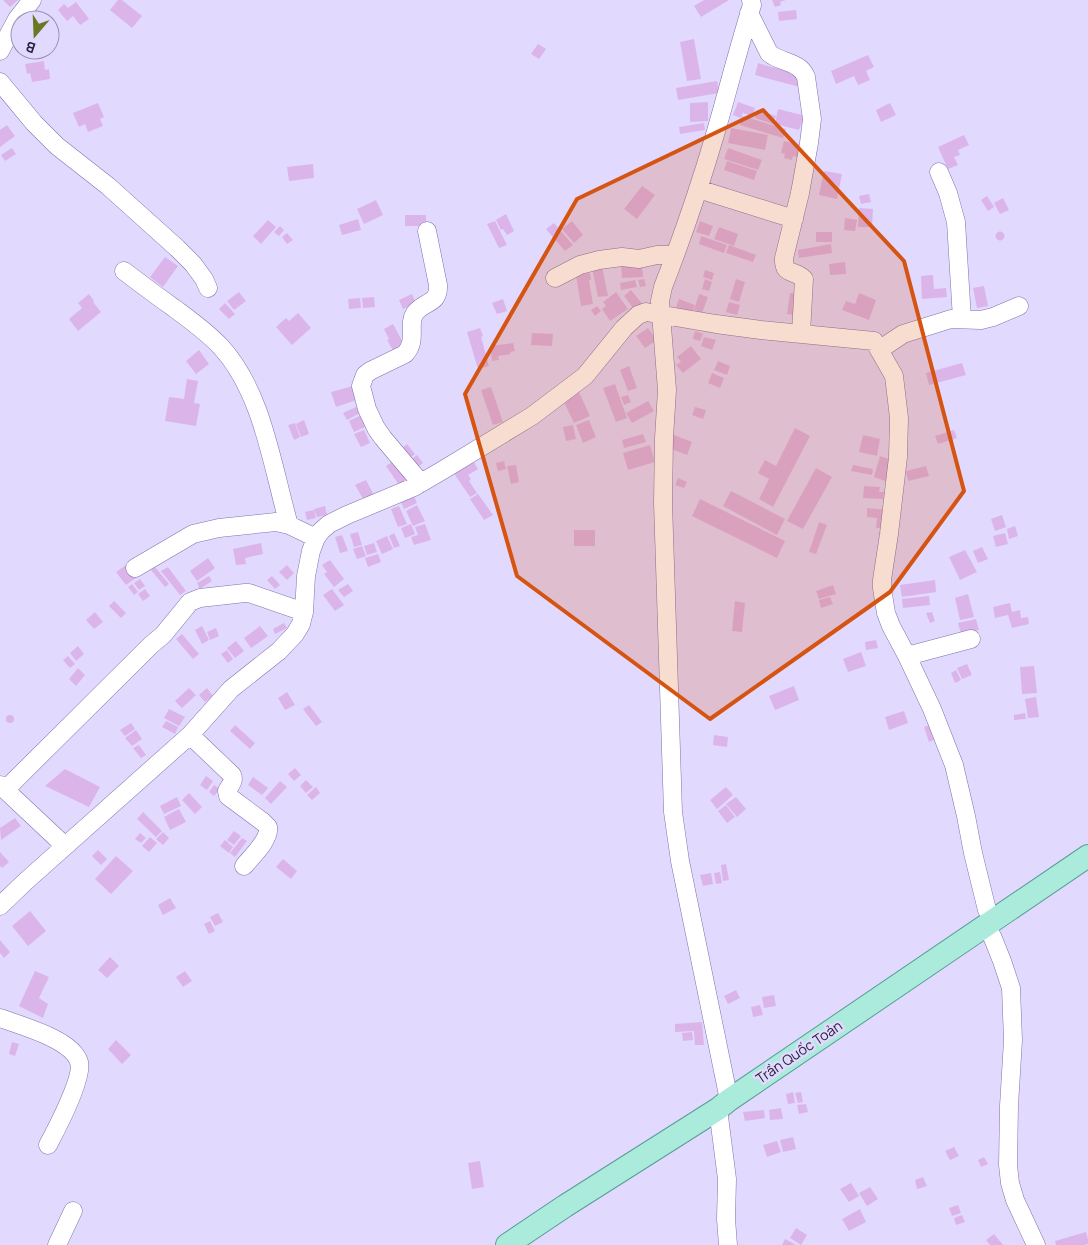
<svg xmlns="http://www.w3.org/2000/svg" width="1088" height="1245" viewBox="0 0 1088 1245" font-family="Manrope,sans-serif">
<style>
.building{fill:#dbb5ea}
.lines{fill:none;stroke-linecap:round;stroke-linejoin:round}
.minor-casing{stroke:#8171aa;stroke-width:19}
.major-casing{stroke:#589d95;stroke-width:24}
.minor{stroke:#fff;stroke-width:18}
.major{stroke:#aaebdc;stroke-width:22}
.marked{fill:#d55411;fill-opacity:0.2;stroke:#d55411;stroke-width:4;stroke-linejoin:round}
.labels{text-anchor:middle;stroke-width:5;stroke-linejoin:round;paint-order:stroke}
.street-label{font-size:14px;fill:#2b243c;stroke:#e2d9ff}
</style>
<rect width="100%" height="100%" fill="#e2d9ff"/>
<path class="building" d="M3,0H18L10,7Z
M118,0H122L142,16L132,28L110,10Z
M704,0H729L701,17L694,6Z
M772,0H786L780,2L781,5L775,7Z
M76,2L89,19L80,25L73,16L67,21L58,10L64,4L68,8Z
M796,10L797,19L779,21L778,12Z
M694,39L701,79L687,81L680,42Z
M538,44L546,49L539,59L531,54Z
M868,55L874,67L866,71L870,80L858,85L854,76L836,84L831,71Z
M44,61L45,70L49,69L50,79L32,82L30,73L27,74L25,64Z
M758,63L814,79L811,90L755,75Z
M717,81L719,93L678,100L676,88Z
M708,102V121L690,122V103Z
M738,102L755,108L752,116L743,113V112L741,118L733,115Z
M98,103L104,117L100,119L103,126L88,132L85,124L79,127L73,113Z
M890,103L896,115L881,122L876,110Z
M778,109L810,117L808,126L801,124L799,130L775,124Z
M757,110L776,116L773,124L755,118Z
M742,116L786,129L783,138L740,125Z
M704,123L705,130L680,134L679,127Z
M7,125L15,136L0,147V130Z
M731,128L768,135L765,150L728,143Z
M964,135L969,145L958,150L960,155L954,157L958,165L948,169L938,147Z
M784,141L804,145L800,158L793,156L792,160L784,158L785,154L781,153Z
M12,148L16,154L5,161L1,155Z
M728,148L762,160L758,170L724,159Z
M727,161L757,171L754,180L724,170Z
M313,164L314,178L289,181L287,167Z
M824,171L842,174L837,199L819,195Z
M642,186L655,195L637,219L624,209Z
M869,194L871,202L861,204L859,196Z
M987,196L994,207L988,211L981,200Z
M1003,198L1009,210L1000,214L994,203Z
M376,200L383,215L364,224L357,209Z
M859,208L873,209L872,227H858Z
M506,214L514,231L507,235L503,229L501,230L496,220Z
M405,215H426V226H405Z
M845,218L857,220L855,231L844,230Z
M358,219L361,230L342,235L339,225Z
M268,220L276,227L261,244L253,236Z
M495,221L507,245L499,248L487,224Z
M572,221L583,235L574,243L562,229Z
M700,221L713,226L709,236L696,232Z
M554,223L573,245L565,251L546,229Z
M280,226L284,230L279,236L274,232Z
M719,227L738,234L734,246L714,239Z
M995.5 236a4.5 4.5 0 1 1 9 0a4.5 4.5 0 1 1-9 0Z
M816,232H832V242H816Z
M287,233L293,240L287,244L282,237Z
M701,236L727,245L724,253L699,244Z
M831,244L832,253L799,258L798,250Z
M729,245L756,255L753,262L726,253Z
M165,257L178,266L163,287L150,277Z
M642,261L643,277L622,278L621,266L629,265Z
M845,262L846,274L830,275L829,264Z
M602,266L608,296L598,297L592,268Z
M705,270L714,273L712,280L703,277Z
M590,273L591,280H589L593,304L581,306L576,275Z
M933,275L934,289L946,288L947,297L922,299L921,276Z
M644,279L646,286L640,287L638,280Z
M705,279L712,282L709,291L702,289Z
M736,279L745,282L739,302L730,299Z
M635,280L637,287L621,290L620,283Z
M984,286L988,306L977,308L973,288Z
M631,290L644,306L636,312L624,296Z
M239,292L246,301L234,310L227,301Z
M616,292L628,309L610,321L602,309L606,306L603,302Z
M790,293L799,294L796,315L787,314Z
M859,293L876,300L869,320L842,310L846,301L855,304Z
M89,294L94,301L93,302L101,312L78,331L69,319L82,308L78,303Z
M412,294L416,303L403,309L399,300Z
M699,294L708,297L702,313L694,310Z
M374,297L375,307L363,308L362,298Z
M360,298L361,308L349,309L348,299Z
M503,299L507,311L497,314L492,303Z
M679,299L695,305L691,317L679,313L680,309L676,307Z
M729,302L740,305L737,315L726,312Z
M225,303L235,314L229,319L219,309Z
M597,306L601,311L595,316L591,310Z
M298,313L311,328L292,345L276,327L286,318L289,321Z
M393,324L404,344L393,350L387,340L389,339L384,329Z
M480,328L483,336L481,337L489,366L478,369L467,332Z
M648,328L657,340L645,348L636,336Z
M695,331L703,334L700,341L693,339Z
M532,333L553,334L552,346L531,345Z
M704,337L716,340L712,350L701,346Z
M513,343L515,351L510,352L511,354L498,356L499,360L492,361L490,346Z
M691,346L701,359L683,373L676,365L681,362L677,357Z
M199,350L209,364L196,374L186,361Z
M718,361L730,366L727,375L714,370Z
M962,363L966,375L929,385L926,373Z
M629,366L637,388L628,391L620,370Z
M712,373L724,378L720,388L708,383Z
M187,379L198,381L194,403L200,404L196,426L165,421L169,397L184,399Z
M615,384L627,418L616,422L603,388Z
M353,386L357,400L336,407L331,392Z
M491,387L503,422L493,425L481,390Z
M578,390L590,416L574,423L562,398Z
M628,395L631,402L624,405L621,397Z
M648,401L654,411L632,423L626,413Z
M356,407L360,413L347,420L343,413Z
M695,407L706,410L703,419L692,415Z
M361,415L367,426L354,432L349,421Z
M304,420L309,434L301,437L296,424Z
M589,420L596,437L583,443L576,425Z
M295,423L300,437L294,440L288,425Z
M573,425L576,439L566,441L563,427Z
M795,428L810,436L773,507L759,499L769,479L758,473L765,460L776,466Z
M364,430L370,443L361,447L354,434Z
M954,430L957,438L938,444L935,436Z
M643,434L646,442L624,448L622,440Z
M674,435L692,442L687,455L669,448Z
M863,435L880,439L877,456L859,452Z
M407,444L415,454L409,459L401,449Z
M650,445L655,462L628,470L623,453Z
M417,455L423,463L415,469L409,461Z
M880,456L894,461L888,482L874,477Z
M396,459L409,478L399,485L386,466Z
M472,459L478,469L468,475L471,479L469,481L477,493L470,497L453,472Z
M504,461L506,469L498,471L496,463Z
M516,465L519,482L511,484L507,466Z
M853,465L873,469L872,475L851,471Z
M926,466L929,476L908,481L906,471Z
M816,468L832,477L803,529L787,521Z
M678,478L687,482L684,488L675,485Z
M366,480L376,499L366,504L355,485Z
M864,486L880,487L879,492H884L883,499L863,498Z
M731,491L785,519L777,535L723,506Z
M413,494L417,503L404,509L400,500Z
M478,494L493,515L484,520L470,499Z
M700,499L785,541L777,558L692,516Z
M417,505L425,521L413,526L406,511Z
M325,506L327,515L317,517L314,509Z
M399,506L407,524L398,527L391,509Z
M867,508L889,510L887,529L876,528L877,518L867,517Z
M314,510L316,518L307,520L305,512Z
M1002,515L1006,527L995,531L991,519Z
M819,522L827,525L816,554L809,552Z
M411,524L415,534L405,538L401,528Z
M425,524L431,540L414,545L411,537L418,535L415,527Z
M1015,526L1018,536L1009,539L1007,529Z
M574,530H595V546H574Z
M358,532L362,545L354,547L350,534Z
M394,533L400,546L394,548L389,536Z
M1005,533L1008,544L996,547L993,536Z
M342,535L348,551L340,553L335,537Z
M387,536L393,549L382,554L376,541Z
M261,543L263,554L245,558L246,564L236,565L233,549Z
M374,543L377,552L367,555L364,546Z
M362,546L366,556L357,559L353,549Z
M982,547L988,559L978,563L973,551Z
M965,550L977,572L960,580L949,557Z
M378,554L381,562L368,567L365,558Z
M208,558L215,568L197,581L190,571Z
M330,560L344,579L334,587L324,574L327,572L322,565Z
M129,563L139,576L126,585L116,572Z
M287,565L294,573L287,580L279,572Z
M155,567L169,584L165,587L151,570Z
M168,567L186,591L180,595L161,571Z
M209,576L212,581L200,589L197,583Z
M272,576L280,585L275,589L267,580Z
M140,579L145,586L139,590L134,583Z
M935,580L936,592L902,597L900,585Z
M132,584L138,592L134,595L128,587Z
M348,584L353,591L344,597L338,590Z
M833,585L836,594L819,599L816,591Z
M145,589L150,596L143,601L138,594Z
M332,589L344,605L335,611L323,595Z
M968,594L974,617L960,620L955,598Z
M929,596L930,605L903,608L902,599Z
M830,597L833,604L821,608L819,600Z
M114,601L126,613L121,618L109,606Z
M735,601L745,603L742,632L732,631Z
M1010,603L1012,612L1020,610L1021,618L1028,617L1029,624L1012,628L1008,615L995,618L993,607Z
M95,612L103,622L94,629L86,620Z
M932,612L935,621L930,623L926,613Z
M976,619L979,630L961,634L958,623Z
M284,623L287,628L275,634L273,629Z
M202,626L209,640L202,644L195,630Z
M260,626L268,636L251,648L244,638Z
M216,628L219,636L210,640L207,632Z
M182,634L199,654L193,659L176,639Z
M876,640L878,648L866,650L865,642Z
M236,641L244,651L235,658L227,648Z
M78,646L84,654L76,661L70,653Z
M227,650L233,659L228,663L221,654Z
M861,652L866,666L848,672L843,659Z
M68,656L75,664L70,668L63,660Z
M967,664L972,675L962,679L957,668Z
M1034,666L1037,693L1022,694L1020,667Z
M78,668L85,675L76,686L69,679Z
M956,670L961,680L955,683L951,673Z
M794,686L799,700L775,710L769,696Z
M189,688L196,695L182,708L175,701Z
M207,688L213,696L205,702L199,695Z
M287,692L295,705L285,710L278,698Z
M1036,697L1039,717L1028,718L1025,699Z
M309,705L322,722L316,726L303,709Z
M169,709L185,717L179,726L164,718Z
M904,711L908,723L889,730L885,717Z
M1025,713L1026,719L1014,720V715Z
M6 719a4 4 0 1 1 8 0a4 4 0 1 1-8 0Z
M166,721L178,727L175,734L162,727Z
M131,723L135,729L125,736L120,730Z
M235,725L255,743L250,749L230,731Z
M930,725L936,739L929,742L924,727Z
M136,730L142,739L132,746L125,738Z
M714,735L728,737L727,747L713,745Z
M139,745L146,755L141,758L133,748Z
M295,768L301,775L294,781L288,774Z
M65,769L100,787L89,807L45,786Z
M206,776L213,781L207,790L200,785Z
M253,777L268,788L262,795L248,785Z
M306,780L313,787L306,793L300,786Z
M280,781L287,787L271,804L265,798Z
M214,785L220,789L214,796L209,792Z
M316,787L320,793L312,800L307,795Z
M726,787L733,795L717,809L710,800Z
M189,793L202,807L195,814L182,800Z
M177,797L181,806L164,814L160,806Z
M736,797L746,809L737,817L726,804Z
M726,805L735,817L727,823L718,811Z
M179,809L186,822L170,830L164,817Z
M143,812L162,831L156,837L137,819Z
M15,818L21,826L1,840L0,828Z
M234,831L241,836L234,845L227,840Z
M163,832L169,838L163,845L156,839Z
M140,833L146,838L141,843L135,839Z
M150,837L157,843L149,852L142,846Z
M242,838L247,841L235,857L230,853Z
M225,840L233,847L229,853L220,846Z
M98,850L107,859L101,865L92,856Z
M0,852L9,862L2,868L0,866Z
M116,856L133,871L111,894L95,879Z
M283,859L297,871L291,879L276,867Z
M726,864L729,880L723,881L721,865Z
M720,872L722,883L716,884L714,873Z
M711,873L713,884L703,886L700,875Z
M170,898L176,908L163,915L158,905Z
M30,911L46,931L28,946L12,926Z
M218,913L223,922L215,926L210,917Z
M210,921L215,931L209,934L204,924Z
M0,940L10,952L4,958L0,953Z
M110,957L119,966L107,978L98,970Z
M35,971L49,977L39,998L48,1004L43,1018L19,1006Z
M185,971L192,981L183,987L176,977Z
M736,990L740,998L728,1004L724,996Z
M774,995L776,1006L764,1008L762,997Z
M760,1005L763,1015L753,1017L751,1007Z
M702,1022L704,1045H695L694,1031L675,1032V1024Z
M692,1032L693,1040L683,1041L682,1033Z
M116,1040L131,1055L122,1064L108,1049Z
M12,1042L19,1044L15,1056L9,1054Z
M793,1092L795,1103L788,1104L786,1094Z
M801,1092L803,1102L798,1103L795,1093Z
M806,1104L808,1112L799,1114L797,1105Z
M781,1108L783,1119L770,1120L769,1110Z
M764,1110L765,1118L745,1121L743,1112Z
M793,1137L796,1149L783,1152L780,1140Z
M777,1141L781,1152L767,1157L763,1145Z
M954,1147L959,1156L950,1160L945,1151Z
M984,1157L988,1164L981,1167L978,1160Z
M480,1161L484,1187L472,1189L468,1163Z
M923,1177L927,1186L917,1189L915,1180Z
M851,1183L859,1196L849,1202L840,1189Z
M870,1187L878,1199L867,1206L859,1193Z
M958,1205L961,1213L952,1216L949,1208Z
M860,1209L866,1222L849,1231L842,1219Z
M962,1215L965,1222L956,1225L954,1218Z
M796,1228L807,1235L801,1245L790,1238Z
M1086,1232L1088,1239V1244L1084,1245H1056L1055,1241Z
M994,1234L1003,1245H990L986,1240Z
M785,1239L796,1245H782Z"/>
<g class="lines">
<g class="minor-casing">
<path id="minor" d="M749,13L769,53C780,63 800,61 806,77L812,119L809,143L800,193L784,258C783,276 794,269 804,279L801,333
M0,51L17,19L32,0
M0,82L34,123L57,146L108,186L177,248L193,264L204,279L208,288
M939,172L948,193L956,222L962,319
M698,189L794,219
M124,271C141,284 157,296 174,308C190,320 207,332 221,347C263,393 272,466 289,525
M555,278L580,265L599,260L622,257L639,259L657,255H675
M879,350L903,334L951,319L981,320L993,317L1019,306
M421,483L383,438L376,428L367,409L361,386L365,375L370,371L405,354C418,340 407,325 415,313C425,300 439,305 438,285L427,231
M135,568L193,534L219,528L276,522L289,525L316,538
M907,656L971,639
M190,735L232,775C235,781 230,785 227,791L228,796L263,822L268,827C270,840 252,856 244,866
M0,785L65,846
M6,789L151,645L163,635L190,602L200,598L245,593H249L304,612
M0,906L26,881L190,735L231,689L279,651L295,634L301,624L304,612L306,576L311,551L316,538L321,531L329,524L347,515L414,487L443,470L532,416L585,376L624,328L638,315L646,312L716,324L761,330L874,341L894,376L899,418L898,457L889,534L882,580V588L886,613L891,626L907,656L932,709L954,765L966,816L973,853L987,910
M992,936L1002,961L1011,988L1013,1040L1009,1106L1008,1165L1010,1183L1015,1200L1036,1245
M0,1018C21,1026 72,1039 79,1062C84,1077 56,1130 48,1145
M729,1100L680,861L673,812L663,503L664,438L667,390L660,301L663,287C682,238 699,189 714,138C727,94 738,49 752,5L751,0
M718,1109L727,1179L726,1219L728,1245
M57,1245L73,1211"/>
</g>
<g class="major-casing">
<path id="major" d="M507,1245L565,1206L718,1109L729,1100L1088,856"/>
</g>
<use href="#minor" class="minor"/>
<use href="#major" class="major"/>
</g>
<path class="marked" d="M763,110L904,261L964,491L890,592L710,719L517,576L465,394L577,199Z"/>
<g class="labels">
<g class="street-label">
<text transform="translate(799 1052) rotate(-34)" y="5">Trần Quốc Toản</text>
</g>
</g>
<g transform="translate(35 35) rotate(199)"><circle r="24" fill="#e2d9ff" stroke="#9991b1"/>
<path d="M0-4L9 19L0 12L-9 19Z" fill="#6c7723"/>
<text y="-8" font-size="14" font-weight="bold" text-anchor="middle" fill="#2b243c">B</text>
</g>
</svg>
